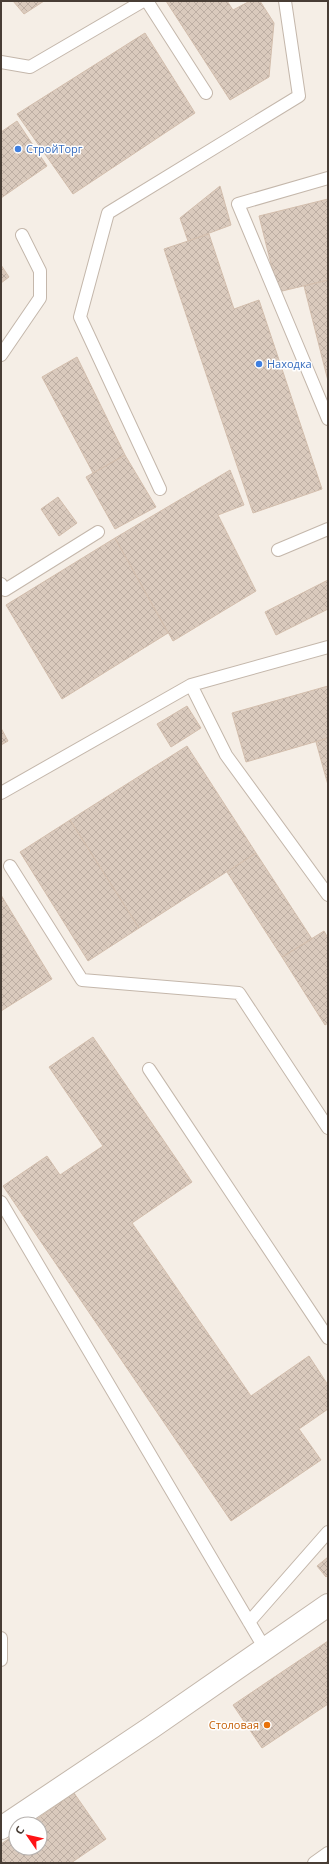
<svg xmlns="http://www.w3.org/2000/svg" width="329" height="1864" viewBox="0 0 329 1864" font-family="'Open Sans',sans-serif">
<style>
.building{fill:url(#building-cross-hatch);stroke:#d3bead}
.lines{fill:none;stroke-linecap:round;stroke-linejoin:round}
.service-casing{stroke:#c4b7ab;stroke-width:14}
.minor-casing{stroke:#c4b7ab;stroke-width:24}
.service{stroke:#fff;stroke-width:12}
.minor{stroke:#fff;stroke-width:22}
.shop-dot{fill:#3f7fe0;stroke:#fff;stroke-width:1.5}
.food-dot{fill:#e8710a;stroke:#fff;stroke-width:1.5}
.labels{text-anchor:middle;stroke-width:3;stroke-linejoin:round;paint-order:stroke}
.shop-label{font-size:11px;fill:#366cbe;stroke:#fff;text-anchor:start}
.food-label{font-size:11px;fill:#c56008;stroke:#fff;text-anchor:end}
</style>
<defs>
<pattern id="building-cross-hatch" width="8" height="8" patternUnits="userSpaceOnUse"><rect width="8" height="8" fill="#dacabd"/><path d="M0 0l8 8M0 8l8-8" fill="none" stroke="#bdaea3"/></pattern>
</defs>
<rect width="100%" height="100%" fill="#f5eee6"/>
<path class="building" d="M13,1H44L24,14Z
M166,1H227L233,10L250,1H260L274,23L269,77L230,100Z
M145,33L195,113L73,194L17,114Z
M17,121L47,166L1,198V132Z
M220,186L231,225L188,241L180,218Z
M328,199V280L278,292L259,216Z
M209,234L234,309L259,300L322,489L253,513L164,249Z
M1,265L9,277L1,283Z
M328,280V381L304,286Z
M77,357L125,455L93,473L42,377Z
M125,455L156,507L115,529L86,477Z
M230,470L244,505L218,515L256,591L173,641L115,538Z
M58,497L77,523L59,536L41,509Z
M115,538L168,633L62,699L6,605Z
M328,580V609L276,635L265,612Z
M328,686V738L246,762L232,713Z
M187,706L201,728L171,747L157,724Z
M1,728L8,741L1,745Z
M328,738V785L316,742Z
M187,746L256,853L139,928L70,820Z
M70,820L139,928L88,961L20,852Z
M256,853L312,939L282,957L227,872Z
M1,895L52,979L1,1011Z
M324,931L328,938V1023L325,1025L282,957Z
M93,1037L192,1182L132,1223L251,1396L309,1356L328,1385V1409L299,1429L321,1460L231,1521L3,1186L47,1156L60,1175L103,1146L49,1067Z
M328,1557V1575L326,1577L317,1566Z
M328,1641V1704L262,1748L233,1705Z
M74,1793L106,1839L71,1863H1V1844L16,1834V1848H40V1824H30Z"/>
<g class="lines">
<g class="service-casing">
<path id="service" d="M147,1L206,93
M1,62L30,67L143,1
M328,178L238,204L328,419
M1,355L40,298V271L22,235
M160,489L80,317L108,213L299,96L285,1
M278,550L328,529
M1,584L5,590L98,532
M191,685L226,755L328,895
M1,793L191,685L328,647
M10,866L82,980L239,993L328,1128
M149,1069L328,1338
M1,1202L265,1649
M249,1622L328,1532
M1,1638V1660
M314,1863L328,1853"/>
</g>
<g class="minor-casing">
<path id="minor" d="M1,1828L152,1727L328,1605"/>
</g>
<use href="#service" class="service"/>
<use href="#minor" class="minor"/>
</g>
<g class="shop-dot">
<circle cx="18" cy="149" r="4"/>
<circle cx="259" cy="364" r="4"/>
</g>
<circle class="food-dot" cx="267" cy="1725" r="4"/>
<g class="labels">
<g class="shop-label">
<text x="26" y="153">СтройТорг</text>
<text x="267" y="368">Находка</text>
</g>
<g class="food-label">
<text x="259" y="1729">Столовая</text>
</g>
</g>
<rect width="329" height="1864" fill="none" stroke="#483d35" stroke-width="4"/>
<g transform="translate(28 1836) rotate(304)"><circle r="19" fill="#ffffff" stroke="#b6b1ae"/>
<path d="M0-3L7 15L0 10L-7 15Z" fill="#ff1315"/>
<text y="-6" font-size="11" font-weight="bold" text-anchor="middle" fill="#483d35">С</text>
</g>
</svg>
